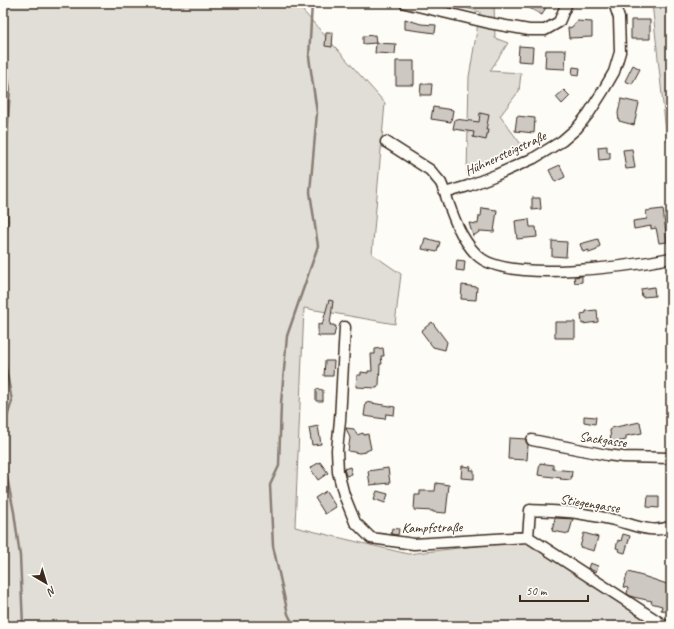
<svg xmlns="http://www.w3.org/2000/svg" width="674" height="629" viewBox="0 0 674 629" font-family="Caveat,sans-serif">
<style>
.green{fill:#e1ded7;stroke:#8e847a}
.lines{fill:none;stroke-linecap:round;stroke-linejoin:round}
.stream{stroke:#887d74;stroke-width:2.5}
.building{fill:#cdc8c2;stroke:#3b2a1e}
.minor-casing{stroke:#3b2a1e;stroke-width:13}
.minor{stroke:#fdfcf7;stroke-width:10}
.labels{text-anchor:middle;stroke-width:3.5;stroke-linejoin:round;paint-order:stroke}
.street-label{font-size:14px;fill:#3b2a1e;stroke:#fdfcf7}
</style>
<rect width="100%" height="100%" fill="#fdfcf7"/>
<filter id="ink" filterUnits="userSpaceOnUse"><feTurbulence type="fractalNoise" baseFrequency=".025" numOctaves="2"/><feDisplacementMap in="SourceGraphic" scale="8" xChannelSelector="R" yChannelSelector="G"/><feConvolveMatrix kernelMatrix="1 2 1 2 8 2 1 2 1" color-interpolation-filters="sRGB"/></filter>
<g filter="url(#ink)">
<path class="green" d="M3,3H296L385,103L372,254L401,274L395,324L304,308L295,527L408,554L526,540L655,626H3Z
M448,3H494L495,38L508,43L490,71L521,73L519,91L500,116L523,147L467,174L469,77L480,12Z
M652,3H671V141H667Z"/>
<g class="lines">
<path class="stream" d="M3,251L8,221L5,168L10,89L3,51
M3,352L12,401L3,429
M3,458L14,512L20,556L23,626
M294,626L288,614L273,546L270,485L279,466L281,403L287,336L318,246L310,192L317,113L309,57L312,3"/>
</g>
<path class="building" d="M520,3H548L542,15Z
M405,19L421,24L436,25L435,33L405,29Z
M631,20H650V39H631Z
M577,21L592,22V37L569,38L568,28L572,27Z
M326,33H333L332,47L325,46Z
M375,35L376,43L363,44V36Z
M376,43L396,44L395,54L375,53Z
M519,46L533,47L532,62L518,61Z
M546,50H566L565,69L545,68Z
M396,61H414V85H396Z
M633,65L640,69L632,84L625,81Z
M573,67L580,68L579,75L572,74Z
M421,84H432L431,95H420Z
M564,90L570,96L562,104L556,97Z
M621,99L639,103L634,125L619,121L618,113Z
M433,107L453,110L451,122L431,119Z
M480,113L489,115L486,130H488L486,140L473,137L474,132L453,129L455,119L479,122Z
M517,116L535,118L534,133L515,131Z
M607,146V152H610V159L599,160L598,147Z
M632,149L635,168L626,169L623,150Z
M560,165L565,177L555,182L549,170Z
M532,198H540L541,209L532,210Z
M482,208L497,210L494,232L481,231L473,236L469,223L478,224L479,216H481Z
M663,209L667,242L659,243L656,228L651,229V226L634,229L633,221L647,219L646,211Z
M529,219L530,227H536L537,237L517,239L515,221Z
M425,238L440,242L437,252L422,249Z
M598,239L600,246L597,248V250L589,253V250L583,252L580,244Z
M552,241L567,242L566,257L552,256Z
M457,260L465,261L464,271L456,270Z
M582,276V282L575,283L574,277Z
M462,285L477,287L476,300L461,299Z
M654,287L655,296L642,297L641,289Z
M329,300L333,301L330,325H334V326H336L334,336H318V324L322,325Z
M597,310L598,322L582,324L581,314L586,313V311Z
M432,322L447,342L445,350L433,347L421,331Z
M555,322H575V338H555Z
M383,348L384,356H381L382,364H380L379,385L377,388L356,387L357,375H361V372L368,373V371H372L371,354H375V349Z
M325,361H334L333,376H324Z
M316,389L323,390V401H316Z
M366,402L395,407L394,415L386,414L385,419L364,416Z
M584,416L596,417L595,424L584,422Z
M640,422L642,433L626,436V440L611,443L610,430H611V428Z
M318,426L321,444L312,445L309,428Z
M346,428L354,429L357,435L363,433L364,435L368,434L371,449L366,451V452L359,453L348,451L350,438Z
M509,438L526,439V442L528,445L527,460L508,459Z
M320,462L328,473L318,480L310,468Z
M540,463L553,465V469L572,471L571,480L560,479L561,478L538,475Z
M462,466L471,467L470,470H474V479L461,478Z
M350,467L352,474L346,476L344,469Z
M388,468L390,483L370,485L368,471Z
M436,483L449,485L446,513L433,512V511L414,510L415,495H420V491H435Z
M326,491L336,507L325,514L315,498Z
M377,491L388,494L385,503L374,499Z
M648,496H659V508L647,507Z
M555,518L573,519L569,534L552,531Z
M392,528L399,529L398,535L391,534Z
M584,533L598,537L594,551L580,547Z
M623,534L630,536L625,553L618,551L619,549L616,548L618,540L621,541Z
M590,563L598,566L596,572L588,568Z
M628,572L646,577L670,585L666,600L671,601L670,611L661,610L662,606L651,603L652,601L633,597L627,594L628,588L623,587Z"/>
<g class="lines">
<g class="minor-casing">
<path id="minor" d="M405,3L489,23L529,30H545L559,22L567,3
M614,3L619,18L620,52L614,72L603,91L589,113L577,128L562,141L534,158L496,175L468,186L445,193C452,214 460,238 477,255C506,284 631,266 671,258
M386,142L430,170L441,183L445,193
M345,327L340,420L337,450L338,472L344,495L355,522L371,538L414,544L528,537L665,626
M532,440L607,455L623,457L671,458
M528,537L530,510C546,511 562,511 577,513C589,515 602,517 614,520C632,524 653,535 671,526"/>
</g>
<use href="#minor" class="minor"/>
</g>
</g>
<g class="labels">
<g class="street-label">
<text transform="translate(505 153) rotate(-25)" y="5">Hühnersteigstraße</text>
<text transform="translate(603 439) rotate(8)" y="5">Sackgasse</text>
<text transform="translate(590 503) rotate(9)" y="5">Stiegengasse</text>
<text transform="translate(432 527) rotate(-1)" y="5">Kampfstraße</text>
</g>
</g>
<rect width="674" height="629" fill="none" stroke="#fdfcf7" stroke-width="16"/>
<rect x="8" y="8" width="658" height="613" fill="none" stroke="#3b2a1e" stroke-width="1.5" filter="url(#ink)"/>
<g transform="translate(46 583) rotate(142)" stroke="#fdfcf7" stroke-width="3" paint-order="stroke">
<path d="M0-3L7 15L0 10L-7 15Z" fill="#3b2a1e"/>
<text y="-6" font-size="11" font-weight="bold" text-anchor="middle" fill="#3b2a1e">N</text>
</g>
<path d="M520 595v6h68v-6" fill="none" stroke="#3b2a1e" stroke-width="2"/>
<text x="526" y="595" font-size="12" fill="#3b2a1e" stroke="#fdfcf7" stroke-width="3" paint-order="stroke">50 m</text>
</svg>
